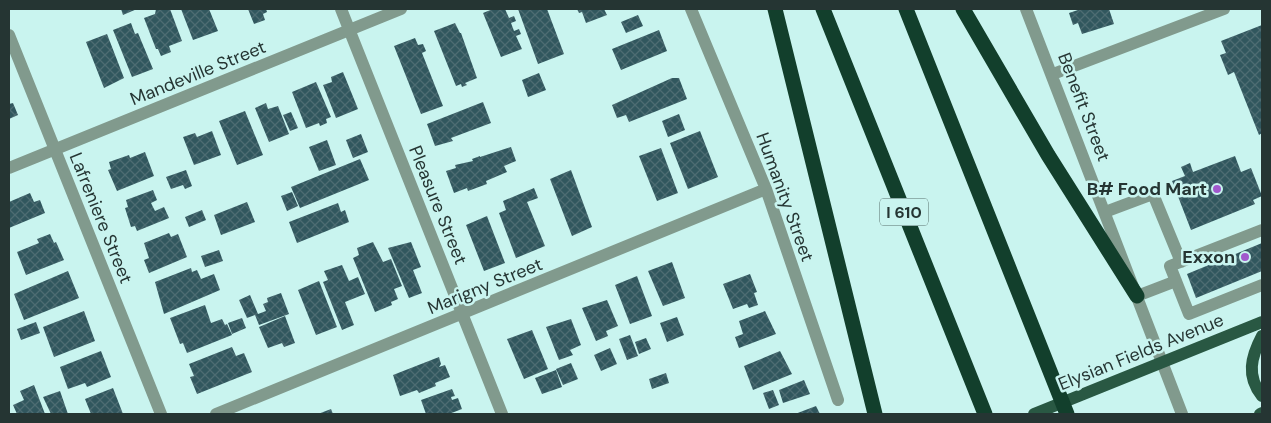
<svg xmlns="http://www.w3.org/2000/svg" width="1271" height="423" viewBox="0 0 1271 423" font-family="'DM Sans',sans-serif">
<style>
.building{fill:url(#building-cross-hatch)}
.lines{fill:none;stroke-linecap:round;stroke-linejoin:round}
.minor{stroke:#819a8d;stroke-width:12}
.major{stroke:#295843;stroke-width:12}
.highway{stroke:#123f2c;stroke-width:15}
.highway-bridge{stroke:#123f2c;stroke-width:15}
.poi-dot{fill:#a158cc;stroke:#c9f4ef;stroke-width:2}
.labels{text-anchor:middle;stroke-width:5;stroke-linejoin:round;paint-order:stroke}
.shield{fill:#c9f4ef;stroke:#566e6b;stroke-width:1}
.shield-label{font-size:16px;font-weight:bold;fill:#253533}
.street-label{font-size:18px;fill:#253533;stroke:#c9f4ef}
.poi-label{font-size:18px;font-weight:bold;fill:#253533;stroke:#c9f4ef;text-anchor:end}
</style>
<defs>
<pattern id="building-cross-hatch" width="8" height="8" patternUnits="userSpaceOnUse" patternTransform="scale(1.25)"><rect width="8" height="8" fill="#31575e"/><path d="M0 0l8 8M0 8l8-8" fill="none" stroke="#4d6c72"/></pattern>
</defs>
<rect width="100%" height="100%" fill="#c9f4ef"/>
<path class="building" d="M121,9H137L123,15Z
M156,9H170L182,41L169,46L171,52L161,56L158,49H156L144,18L155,14Z
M181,9H209L218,31L193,40Z
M248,9H266L267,12L263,14L265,20L254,24Z
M493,9H505L509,18L514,16L516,21L511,23L514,31L519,29L521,34L516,36L522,49L501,57L483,13Z
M518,9H547L564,54L538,64Z
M577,9H604L607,15L586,23L582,12L579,13Z
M1081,9H1109L1114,24L1082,34L1078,23L1073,25L1069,13Z
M638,15L643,26L626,33L621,22Z
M131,23L135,34L138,33L153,69L132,77L113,30Z
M455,23L460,33H461L477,78L465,83L467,85L462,87L461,84L456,86L434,31Z
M1262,25V133L1259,135L1234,72L1228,75L1220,55L1226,53L1221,41Z
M659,30L667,51L621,70L612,49Z
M107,34L124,78L104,88L86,42Z
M415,38L418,45L423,44L426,51L422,53L443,106L421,114L394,46Z
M343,72L358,109L336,118L323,85L332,82L331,77Z
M539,73L546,90L528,97L522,80Z
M672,78H679L687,99L629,122L626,115L617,118L612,105Z
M316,82L331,117L326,119L327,123L320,126L319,123L306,128L292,92Z
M483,102L491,123L451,138L453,141L435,146L427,124Z
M13,103L18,115L9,119V104Z
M266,103L268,109L278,106L289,134L269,142L255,108Z
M245,111L263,155L237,165L219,121Z
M291,112L298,128L290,131L283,115Z
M679,114L685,130L668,137L662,121Z
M212,131L221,155L194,165L183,137L195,133L197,137Z
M700,131L718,177L688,189L670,143Z
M361,134L368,152L353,158L346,140Z
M327,140L336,165L319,171L309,147Z
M511,147L516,161L504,166L507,172L486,181L487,184L468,191L467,188L454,193L446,171L456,168L455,165L473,161L472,159L480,156V157Z
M661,148L678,193L657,201L639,156Z
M145,152L154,176L117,191L108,170L111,169L109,162L129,155L130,158Z
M1235,156L1241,172L1251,168L1262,196L1253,200L1255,204L1191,230L1172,181L1185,176L1181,167L1190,163L1193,172Z
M360,159L369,180L300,208L291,187Z
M186,170L192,186L185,189L183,185L171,189L166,177Z
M571,170L592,227L572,236L550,179Z
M534,188L538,198L527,202L545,246L516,258L499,213L506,210L503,201Z
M153,190L157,200L151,203L155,211L164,207L169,218L137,231L135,226L131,227L125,208L128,207L126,200Z
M292,192L298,206L287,211L281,196Z
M30,193L34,202L40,200L45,213L9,228V202Z
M247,202L255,222L221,235L214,215Z
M338,203L341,212L345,210L349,222L297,243L289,222Z
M202,210L206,220L189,227L185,217Z
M487,216L505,263L484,271L466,225Z
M169,233L171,237L178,234L187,257L149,273L144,260L149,258L144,243Z
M50,234L54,243L56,242L64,260L26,275L17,252L39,243L37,239Z
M373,242L383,262L391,259L402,286L394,289L398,299L391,302L392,305L375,312L353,258L359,255L357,248Z
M411,242L421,267L413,270L422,293L409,298L388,248Z
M1262,243V271L1196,298L1187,274Z
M219,250L223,261L205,267L201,256Z
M672,262L685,298L663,306L648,271Z
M342,265L349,281L358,277L365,294L345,302L354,325L342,330L323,282L328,280L324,271Z
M191,268L192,272L197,270L201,279L214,274L220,290L164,314L155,282Z
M68,271L79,298L24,320L14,294Z
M750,274L757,292L754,293L758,305L749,308L747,304L733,309L723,284Z
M637,276L652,316L630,324L615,285Z
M319,281L337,327L316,335L298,290Z
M281,293L289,314L259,325L255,315L247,318L239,300L250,295L258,314L266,311L263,304L268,302L267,298Z
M607,300L618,326L606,331L608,336L596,341L582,308Z
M205,305L211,323L222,319L225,325L227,324L232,335L187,353L183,343L180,344L170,318Z
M84,311L95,341L54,357L43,327Z
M765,311L776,334L739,348L735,337L743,334L739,321Z
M285,316L295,343L284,347L282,343L268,348L259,327Z
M677,317L684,335L667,342L660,323Z
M242,318L246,328L232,334L228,323Z
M571,319L581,345L570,350L573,355L559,360L546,327Z
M36,322L40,333L21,340L17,329Z
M532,330L548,369L524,379L507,339Z
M630,335L638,356L627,360L619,339Z
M646,338L651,349L639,354L635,342Z
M232,347L236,356L244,353L252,372L197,394L190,377L194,376L189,364Z
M610,348L617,364L601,371L594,355Z
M101,351L111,377L87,387L85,383L68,389L60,367Z
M780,351L792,374L753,390L744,366Z
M439,357L441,364L439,367L445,365L450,377L435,383L436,386L419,393L417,390L400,396L393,375Z
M571,363L578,379L563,385L556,369Z
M556,370L562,387L542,394L535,378Z
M666,373L669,383L652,389L649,379Z
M804,380L810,394L783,403L779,390Z
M34,385L45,414H17L13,405L24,400L20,391Z
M113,388L123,414H91L85,399Z
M452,389L455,396L451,397L452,400L458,398L462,409L449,414H426L421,400Z
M773,390L779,405L769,409L763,393Z
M60,391L68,414H51L43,397Z
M816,406L820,414H795Z
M331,409L333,414H318Z"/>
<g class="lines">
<path class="minor" d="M341,9L502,414
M691,9L766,189L838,400
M1026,9L1182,414
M9,35L161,414
M1053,74L1224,9
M9,168L401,9
M1105,212L1153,194L1181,262
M1262,230L1170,266L1189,314L1262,285
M1137,296L1176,281
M216,414L766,189"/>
<path class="major" d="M1262,336C1251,357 1246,376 1262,396
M1034,414L1262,322
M1260,414L1262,413"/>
<path class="highway" d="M775,9L875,414
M823,9L985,414
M963,9L1048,155L1137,296"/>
<path class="highway-bridge" d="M906,9L1067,414"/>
</g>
<g class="poi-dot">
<circle cx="1217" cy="189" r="5"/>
<circle cx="1245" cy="257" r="5"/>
</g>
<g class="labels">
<rect class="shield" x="880" y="198.5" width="48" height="27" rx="4"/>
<g class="shield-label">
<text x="904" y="218">I 610</text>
</g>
<g class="street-label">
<text transform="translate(198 73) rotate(-22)" y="6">Mandeville Street</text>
<text transform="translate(1084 107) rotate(69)" y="6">Benefit Street</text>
<text transform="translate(785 197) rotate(70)" y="6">Humanity Street</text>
<text transform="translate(438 205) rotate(68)" y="6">Pleasure Street</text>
<text transform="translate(101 218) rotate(68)" y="6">Lafreniere Street</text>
<text transform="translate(485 286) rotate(-22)" y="6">Marigny Street</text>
<text transform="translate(1141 352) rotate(-22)" y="6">Elysian Fields Avenue</text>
</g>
<g class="poi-label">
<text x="1207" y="195">B# Food Mart</text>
<text x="1235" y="263">Exxon</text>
</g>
</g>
<rect width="1271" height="423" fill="none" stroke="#253533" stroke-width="20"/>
</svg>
